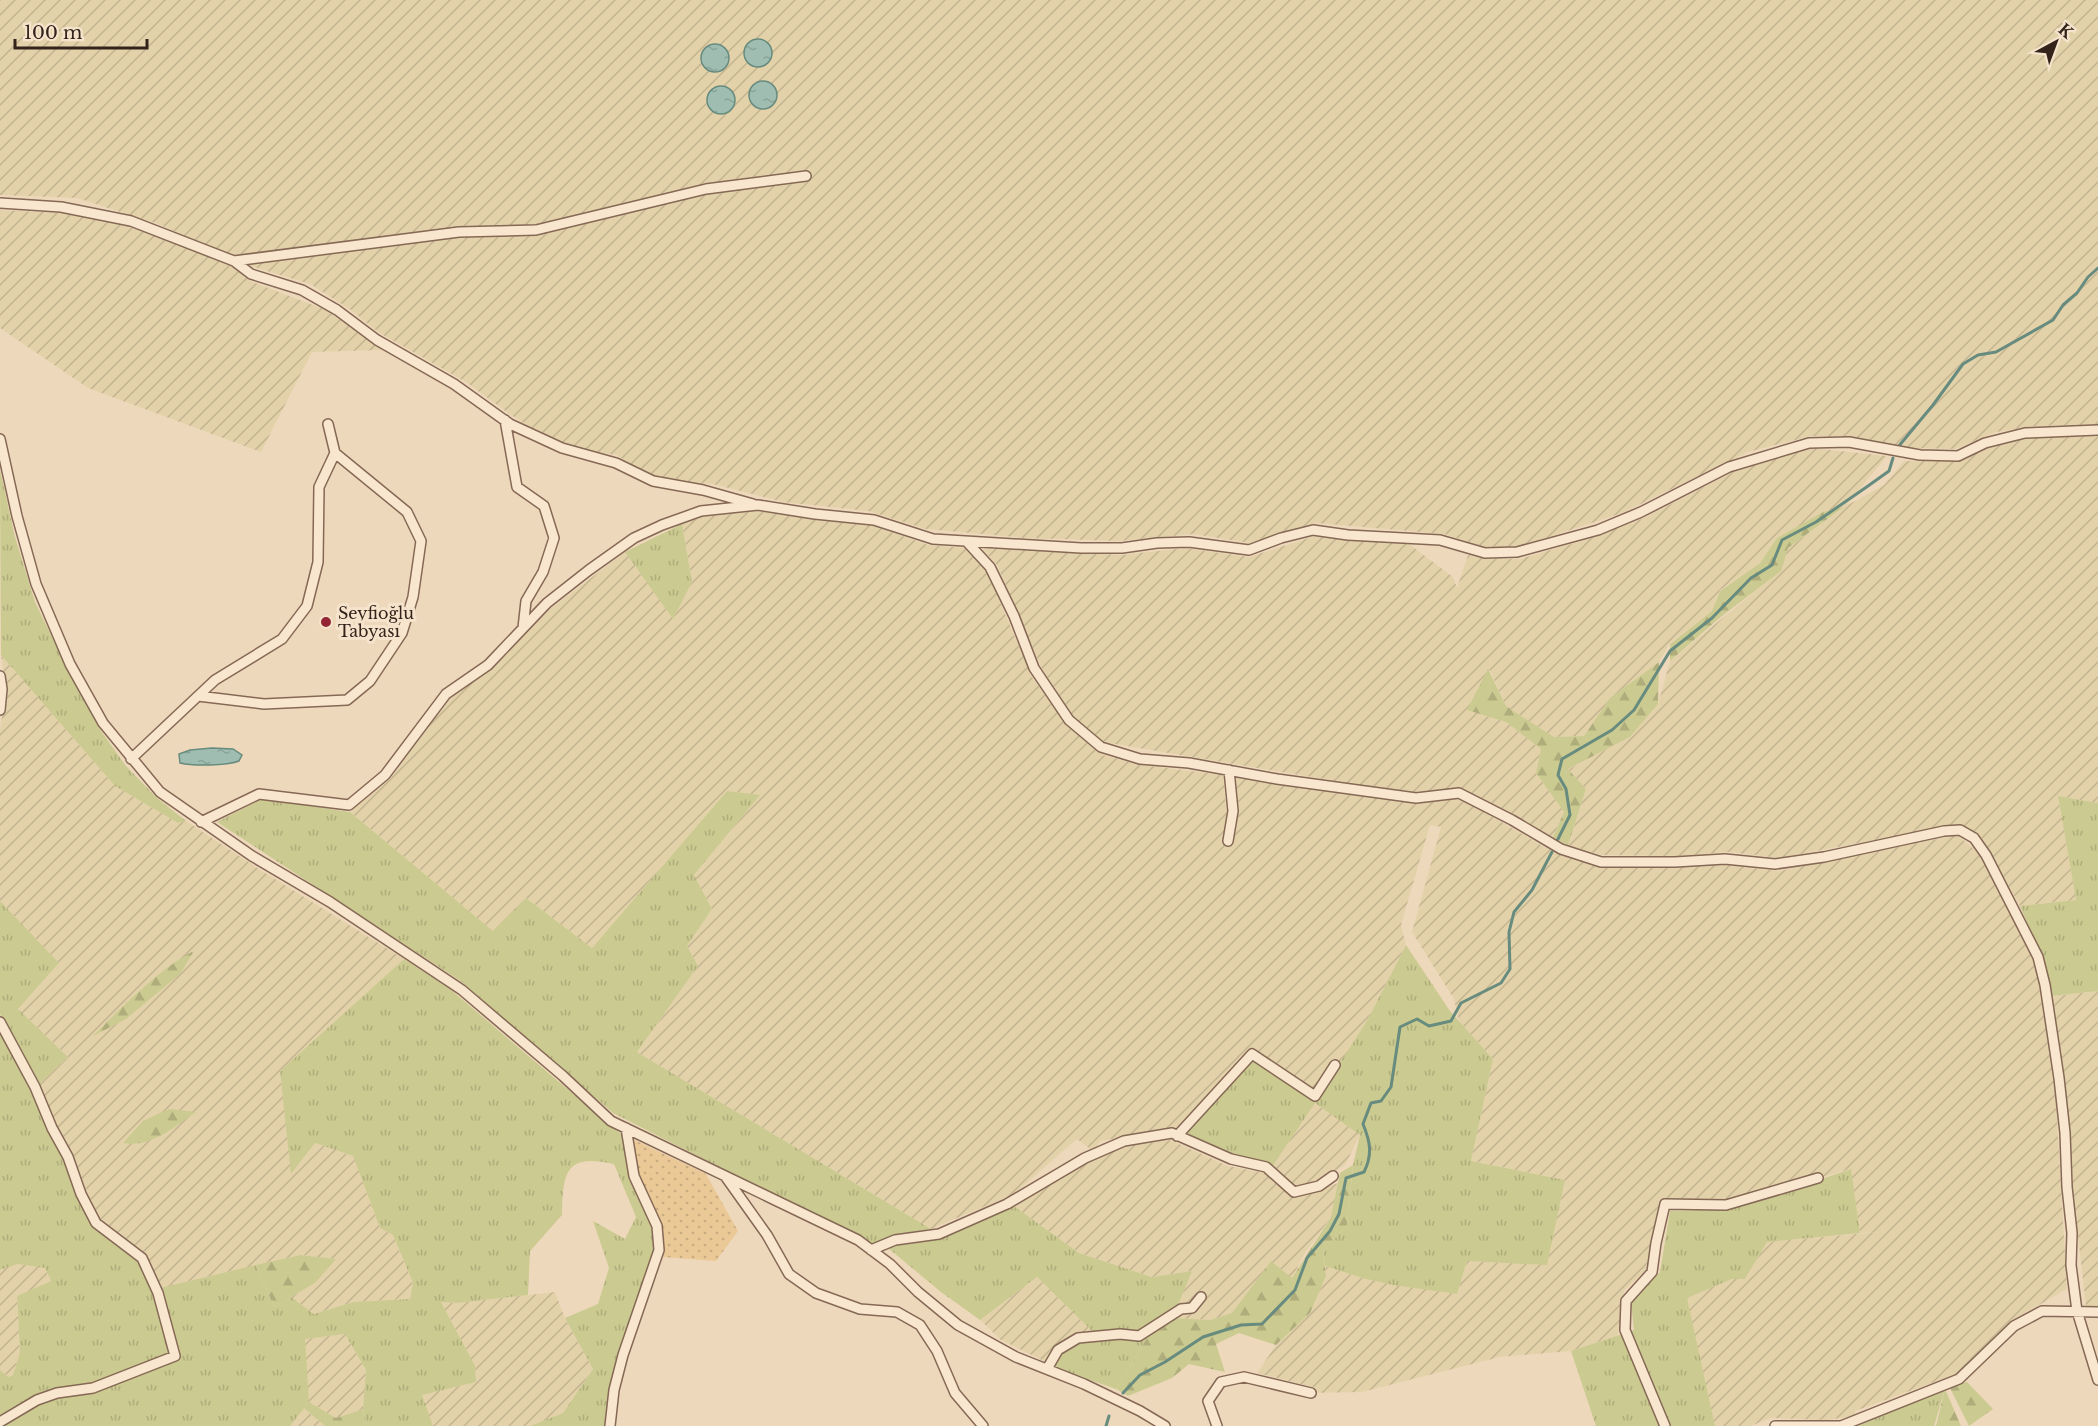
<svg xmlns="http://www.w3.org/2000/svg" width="2098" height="1426" viewBox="0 0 2098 1426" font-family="'Libre Baskerville',serif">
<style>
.farmland{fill:url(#farmland-furrows)}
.grass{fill:url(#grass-tufts)}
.forest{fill:url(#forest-firs)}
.sand{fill:url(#sand-dots)}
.water{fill:url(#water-ripples);stroke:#678b7e;stroke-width:1.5}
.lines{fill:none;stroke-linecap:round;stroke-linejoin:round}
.stream{stroke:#678b7e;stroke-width:3}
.minor-casing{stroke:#856855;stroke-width:12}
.minor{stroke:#f9e6ce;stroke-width:9}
.poi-dot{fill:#942535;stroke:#f5e3cb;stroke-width:2}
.labels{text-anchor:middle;stroke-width:6;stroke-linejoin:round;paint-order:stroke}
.poi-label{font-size:16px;fill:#33231a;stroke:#f5e3cb;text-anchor:start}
</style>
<defs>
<pattern id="farmland-furrows" width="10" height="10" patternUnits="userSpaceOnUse" patternTransform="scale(1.5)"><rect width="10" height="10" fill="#e3d2a9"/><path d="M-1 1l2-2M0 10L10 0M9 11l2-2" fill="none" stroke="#c3b491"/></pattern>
<pattern id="grass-tufts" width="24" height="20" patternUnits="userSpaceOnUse" patternTransform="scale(1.5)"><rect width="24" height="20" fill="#cbca90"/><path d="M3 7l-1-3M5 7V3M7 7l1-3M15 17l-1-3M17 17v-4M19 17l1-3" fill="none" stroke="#afad7c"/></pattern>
<pattern id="forest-firs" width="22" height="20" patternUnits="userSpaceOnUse" patternTransform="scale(1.5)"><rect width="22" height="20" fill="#cbca90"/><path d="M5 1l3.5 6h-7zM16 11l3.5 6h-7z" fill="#afad7c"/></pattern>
<pattern id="sand-dots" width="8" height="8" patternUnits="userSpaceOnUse" patternTransform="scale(1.5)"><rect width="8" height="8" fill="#ebc997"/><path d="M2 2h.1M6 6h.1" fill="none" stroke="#caac82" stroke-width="1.8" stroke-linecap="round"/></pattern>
<pattern id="water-ripples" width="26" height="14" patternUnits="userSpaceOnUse" patternTransform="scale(1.5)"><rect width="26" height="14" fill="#9fbeb1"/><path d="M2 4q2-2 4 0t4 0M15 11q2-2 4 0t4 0" fill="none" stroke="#89a398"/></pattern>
</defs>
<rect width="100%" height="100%" fill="#eed8bb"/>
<path class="farmland" d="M0,0H2098V425L2036,426L1996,432L1955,449L1905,448L1852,437L1811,436L1748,452L1622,513L1519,547L1486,548L1444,534L1316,523L1249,543L1193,534L1119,541L1025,538L926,529L868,511L783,502L713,484L653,481L617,455L562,448L508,413L466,382L378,332L351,310L310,284L251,266L158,224L77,198L0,195Z
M0,210L62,213L135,228L230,265L250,281L326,310L382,350L312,352L261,452L88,388L0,328Z
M2098,436V803L2058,796L2076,900L2020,906L1981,837L1960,824L1779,858L1729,852L1681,856L1601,855L1568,845L1586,789L1567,770L1630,737L1658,704L1670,661L1780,571L1788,548L1842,509L1777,538L1760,563L1720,590L1712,611L1670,643L1659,662L1610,699L1584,736L1554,737L1506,706L1489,669L1468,710L1506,722L1541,749L1536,773L1564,812L1553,837L1462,789L1415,792L1359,785L1103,742L1073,716L1041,667L997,565L982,548L1122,555L1185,548L1249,557L1315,536L1409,544L1453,577L1457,588L1468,555L1489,559H1520L1592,538L1644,518L1733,472L1811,448L1887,456L1846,506L1884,485L1904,461H1960L1987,448L2026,438Z
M758,511L871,525L928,545L964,548L986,569L1032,677L1066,724L1103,755L1142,765L1223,775L1227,816L1237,817L1234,777L1340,791L1421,798L1457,799L1474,806L1546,848L1601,868L1727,865L1779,871L1957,835L1979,853L2033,960L2039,986L2055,1085L2067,1289L2016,1318L1959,1373L1855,1411V1416L1826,1420L1772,1418L1750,1426H1715L1686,1298L1732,1279H1745L1767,1242L1877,1232L1860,1233L1850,1169L1726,1205H1665L1656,1243L1651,1242L1646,1270L1624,1291L1618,1335L1571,1351L1500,1357L1362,1392L1311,1393L1313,1387L1257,1373L1276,1345L1310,1313L1326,1276L1325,1266L1362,1278L1457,1294L1467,1261L1547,1264L1565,1180L1471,1161L1493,1059L1459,1021L1454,999L1412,932L1441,827L1430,825L1401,925L1406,945L1368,1019L1320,1098L1250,1050L1178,1127L1100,1141L1093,1151L1077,1139L1014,1194L931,1229L637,1052L698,966L687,946L712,909L694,875L759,796L727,791L592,948L526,898L494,932L350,812L390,779L450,698L495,665L549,610L625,552L673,618L692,582L682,524L703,517Z
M1,655L115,786L178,823L186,821L259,869L404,959L280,1071L292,1173L315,1143L353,1156L380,1228L393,1235L413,1284L410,1299L353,1302L314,1314L291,1297L315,1283L335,1259L300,1255L160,1288L142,1252L99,1220L85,1194L37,1086L68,1057L18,1009L59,963L0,901V730L6,689Z
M2098,991V1306L2086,1307L2051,996Z
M1315,1102L1360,1135L1345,1165L1317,1183L1294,1188L1272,1167Z
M1170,1140L1228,1166L1265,1173L1293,1196L1339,1183L1331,1217L1305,1253L1292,1278L1232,1313L1210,1320L1173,1318L1191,1271L1152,1277L1079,1253L1011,1204L1071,1171L1123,1147Z
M18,1264L45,1268L51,1282L17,1296L20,1352L13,1375L8,1377L0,1370V1270Z
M1037,1277L1093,1332L1073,1338L1055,1348L1046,1362L1001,1340L980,1320Z
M555,1292L565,1318L593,1369L563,1413L530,1426H433L421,1395L476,1382L475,1366L441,1302L458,1303Z
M345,1334L366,1370L363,1409L336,1418L309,1402L304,1339Z
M304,1408L325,1426H290Z"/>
<path class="grass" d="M0,470L15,537L35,602L66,666L101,731L126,766L157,798L186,821L178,823L115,786L1,655Z
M682,524L692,582L673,619L625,552Z
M727,791L760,795L694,875L712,909L687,946L698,966L637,1052L931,1229L894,1236L873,1245L613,1113L462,982L217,822L262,799L350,812L493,931L526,898L592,948Z
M2058,796L2098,803V991L2051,996L2041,955L2020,906L2076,900Z
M0,901L59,963L18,1009L68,1057L37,1086L0,1014Z
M1406,945L1450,1011L1493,1059L1471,1161L1565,1180L1547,1265L1467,1261L1457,1294L1393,1285L1362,1278L1325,1266L1323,1251L1347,1225L1353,1165L1360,1135L1315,1103L1272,1167L1233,1157L1182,1135L1252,1058L1315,1102L1368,1019Z
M404,959L450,989L613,1128L626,1137L653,1226L656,1249L607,1426H530L563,1413L593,1369L565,1318L598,1304L609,1268L593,1221L625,1239L636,1217L614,1164C565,1153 563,1172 562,1215L530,1251L528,1295L458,1303L441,1302L475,1366L476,1382L422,1395L433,1426H365L363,1409L366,1370L345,1334L305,1339L309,1402L290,1426H2L32,1407L52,1398L93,1392L179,1359L160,1288L256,1265L274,1307L291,1297L314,1314L353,1302L410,1299L413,1283L393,1235L380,1228L353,1156L315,1143L291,1174L280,1071Z
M0,1029L66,1160L93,1225L137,1259L155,1295L170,1354L91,1385L55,1391L3,1417L0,1415V1370L8,1377L13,1375L20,1352L17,1296L51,1281L45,1268L18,1264L0,1270Z
M1851,1169L1860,1233L1767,1242L1745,1279H1732L1687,1298L1715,1426H1596L1571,1351L1634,1330L1631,1303L1660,1272L1670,1211L1729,1210Z
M1011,1204L1079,1253L1152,1277L1192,1271L1176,1310L1140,1333L1123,1330L1093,1332L1037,1277L980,1320L941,1292L888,1248L898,1243L941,1237Z
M1150,1333L1116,1389L1053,1367L1061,1351L1080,1341Z
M1945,1389L1934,1426H1858Z"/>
<path class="forest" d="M1844,507L1788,548L1781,571L1722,616L1670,661V644L1712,611L1720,591L1760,563L1777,538L1823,512Z
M1659,662L1658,704L1630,737L1568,769L1586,789L1568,845L1553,837L1564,812L1536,773L1541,749L1506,722L1467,710L1488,669L1506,706L1554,737L1584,736L1610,698Z
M194,951L180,974L126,1019L93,1036C120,1009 161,967 194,951Z
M169,1109L196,1112C174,1127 151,1148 123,1143L143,1121Z
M1353,1165L1347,1225L1323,1251L1326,1276L1310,1313L1276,1345L1239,1333L1216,1344L1225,1372L1189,1364L1172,1378L1128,1396L1116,1389L1150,1333L1173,1318L1210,1320L1232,1313L1271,1261L1292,1278L1331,1217L1340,1173Z
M300,1255L336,1259L315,1283L274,1307L256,1265Z
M1967,1382L1993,1409L1969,1426L1950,1388V1386Z
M1945,1389L1961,1426H1936Z
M309,1402L336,1418L363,1409L365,1426H325L304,1408Z"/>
<path class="sand" d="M630,1138L706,1174L738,1231L716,1261L663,1257L661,1228L636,1175Z"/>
<path class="water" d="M744 53a14 14 0 1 1 28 0a14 14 0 1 1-28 0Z
M701 58a14 14 0 1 1 28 0a14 14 0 1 1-28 0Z
M749 95a14 14 0 1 1 28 0a14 14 0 1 1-28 0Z
M707 100a14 14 0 1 1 28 0a14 14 0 1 1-28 0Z
M212,748L233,749L242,755L239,761C227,766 192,766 180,763L179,754L190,750Z"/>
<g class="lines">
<path class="stream" d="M1898,447L1933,405L1963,364L1978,355L1996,352L2053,320L2063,305L2077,293L2088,277L2098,268
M1557,841L1570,815L1566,789L1558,775L1562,759L1612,730L1634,710L1670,651L1712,618L1751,578L1772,565L1782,540L1816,522L1868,486L1889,471L1893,458
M1123,1393L1140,1375L1165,1362L1203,1337L1241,1325L1262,1324L1295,1290L1307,1258L1330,1231L1339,1214L1346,1178L1364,1172C1373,1154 1370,1141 1363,1124L1371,1103L1381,1101L1391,1087L1400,1027L1417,1019L1429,1026L1451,1021L1461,1003L1501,983L1510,969L1509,932L1514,912L1532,890L1552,852
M1106,1426L1109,1416"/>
<g class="minor-casing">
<path id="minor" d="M0,203L61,207L131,221L234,261L459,232L536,230L706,189L806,176
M234,261L251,274L302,290L337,310L377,340L454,384L510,424L562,448L616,463L653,481L703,490L753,504
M505,420L517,487L544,506L554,538L543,572L526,601L523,628
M0,439L17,516L36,584L70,664L103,723L160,792L252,856L330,902L462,990L563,1076L611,1121L858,1240L890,1264L918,1292L958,1325L1016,1357L1084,1384L1140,1411L1165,1426
M967,542L990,567L1014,616L1034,668L1069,720L1101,747L1140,759L1189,763L1277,779L1416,798L1459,793L1512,820L1561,849L1601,862H1675L1725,859L1775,864L1824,857L1944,831L1960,830L1974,838L1986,855L2038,957L2045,985L2059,1078L2065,1133L2067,1187L2072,1233L2071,1265L2077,1311L2098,1380
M0,676L2,689L0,710
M198,696L264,704L347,700L370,681L402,633L413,597L421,541L407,512L335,453
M131,759L215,680L282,639L307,606L318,562L319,487L335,453L328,424
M201,822L259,794L349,805L385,775L446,694L488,665L547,603L589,570L634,538L662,525L701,511L758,505L815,514L874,520L933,539L1081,548H1122L1157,543L1189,542L1249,550L1281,538L1313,530L1348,535L1440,540L1485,553L1517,552L1598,530L1641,512L1729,467L1809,443L1849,442L1920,455L1958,456L1985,443L2025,433L2098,430
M1228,841L1233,811L1229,770
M0,1022L35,1087L52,1128L68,1157L81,1194L96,1223L142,1258L158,1293L175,1356L93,1388L57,1393L37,1400L0,1422
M1177,1136L1252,1054L1315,1096L1335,1065
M725,1176L767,1235L789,1274L816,1293L860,1309L897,1312L920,1325L937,1351L955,1393L983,1426
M871,1250L895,1240L939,1234L1007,1204L1085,1158L1124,1141L1172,1133L1231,1159L1266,1167L1294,1192L1319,1186L1333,1176
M1047,1369L1058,1350L1078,1338L1120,1334L1139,1336L1181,1309L1192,1308L1201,1297
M610,1426L614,1390L623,1355L659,1250L657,1226L634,1176L626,1128
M1217,1426L1208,1401L1221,1382L1244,1377L1311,1393
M1665,1426L1625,1330L1626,1301L1652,1272L1656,1243L1665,1204L1726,1205L1818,1178
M1775,1426H1841L1959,1379L2014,1326L2042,1311L2098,1312"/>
</g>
<use href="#minor" class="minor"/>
</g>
<circle class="poi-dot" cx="326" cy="622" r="6"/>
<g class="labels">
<g class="poi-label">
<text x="338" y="619">Seyfioğlu<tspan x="338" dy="18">Tabyası</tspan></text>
</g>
</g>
<g transform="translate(2056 42) rotate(41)" stroke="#f5e3cb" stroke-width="4.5" paint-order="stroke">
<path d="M0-4.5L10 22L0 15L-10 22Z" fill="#33231a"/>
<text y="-9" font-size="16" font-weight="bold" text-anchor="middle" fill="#33231a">K</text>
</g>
<path d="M15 39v9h132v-9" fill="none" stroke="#33231a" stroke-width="3"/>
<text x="24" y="39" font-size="18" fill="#33231a" stroke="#f5e3cb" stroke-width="4.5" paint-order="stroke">100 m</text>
</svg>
